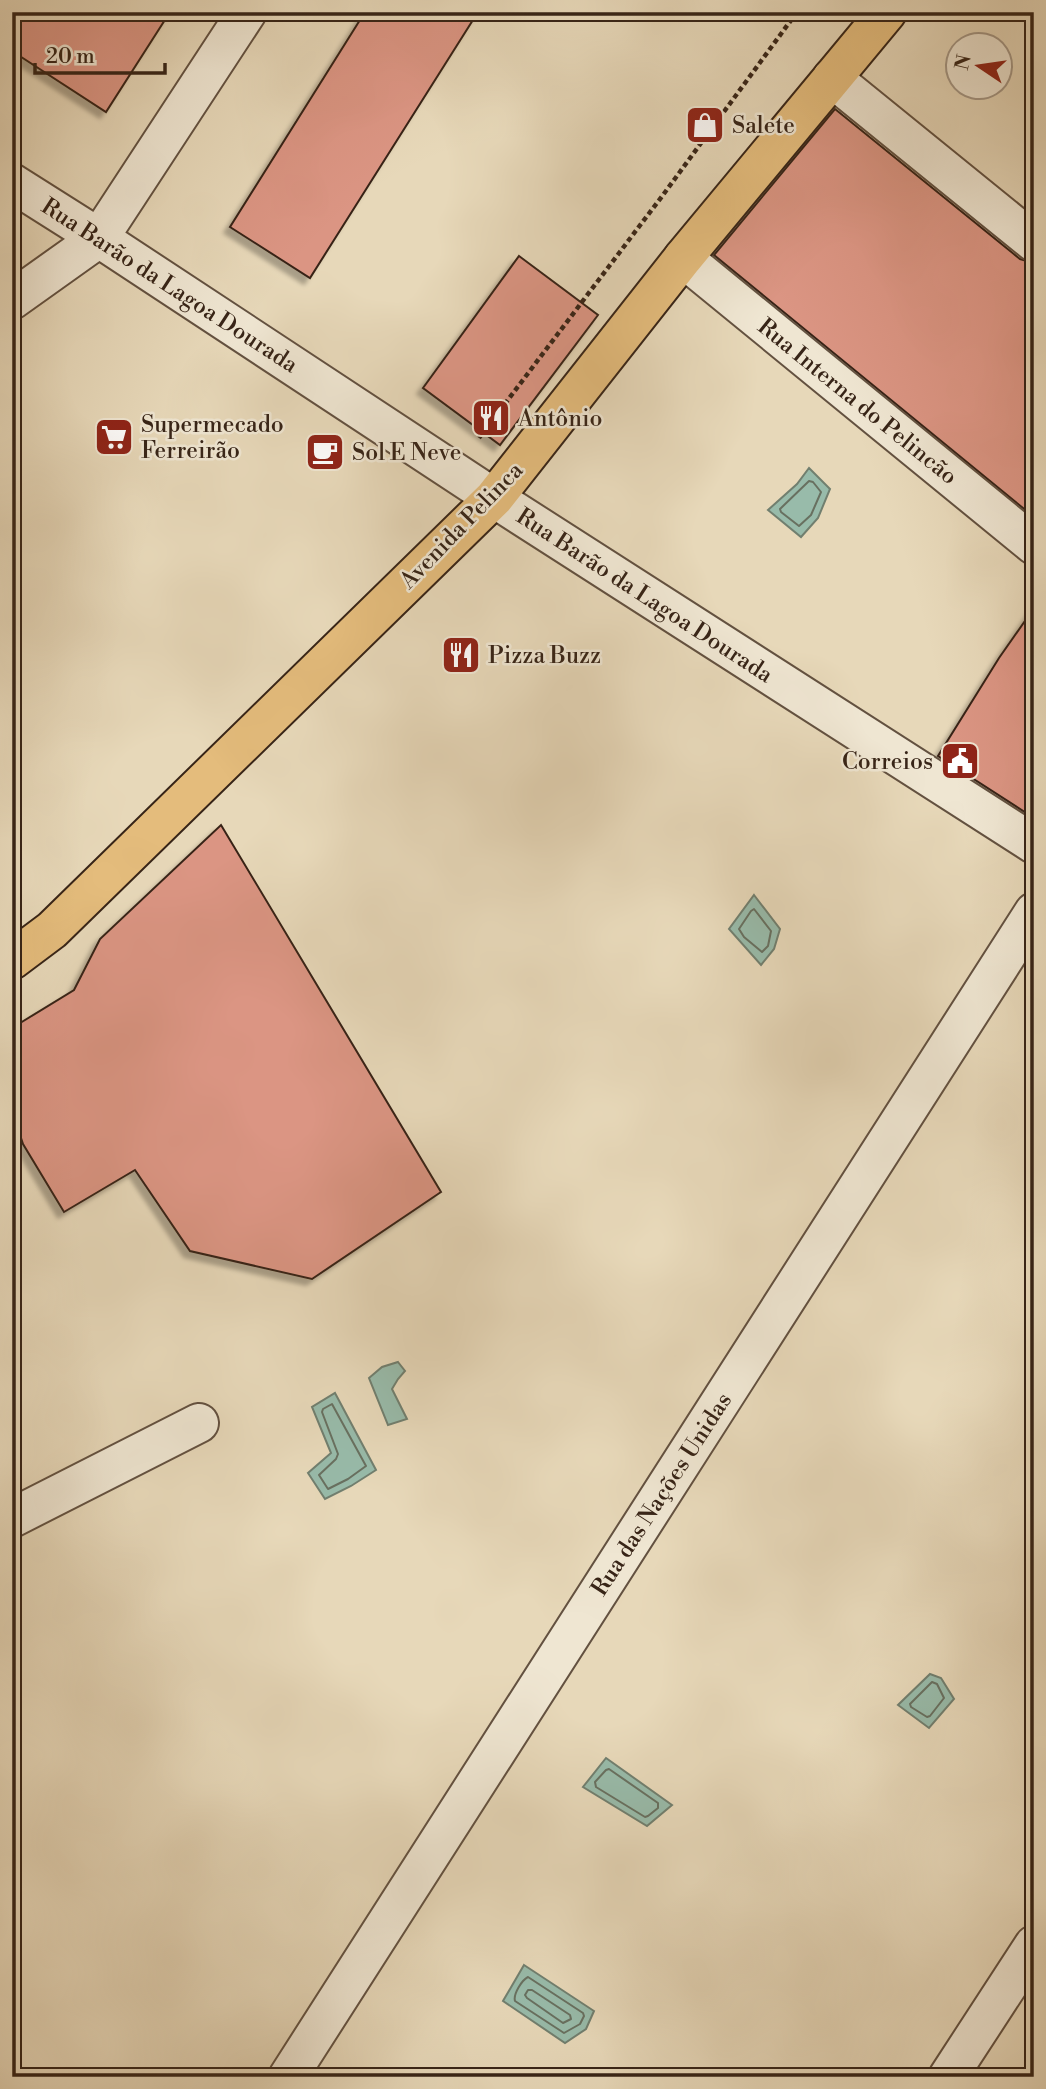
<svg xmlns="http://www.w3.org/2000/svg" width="1046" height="2089" viewBox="0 0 1046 2089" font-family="'Libre Bodoni',serif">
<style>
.water{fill:#98bbaa;stroke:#717f6f;stroke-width:2}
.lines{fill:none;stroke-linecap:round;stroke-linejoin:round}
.shore{stroke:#687060;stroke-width:2}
.building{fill:#db9583;stroke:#372417;stroke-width:2;filter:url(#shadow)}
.minor-casing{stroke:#635140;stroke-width:42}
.major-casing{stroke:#372417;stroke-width:42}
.path{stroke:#372417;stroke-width:4.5;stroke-dasharray:5 3.5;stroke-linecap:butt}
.minor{stroke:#efe6d2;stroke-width:38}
.major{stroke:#e4bc7c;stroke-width:38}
.labels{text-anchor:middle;stroke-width:5;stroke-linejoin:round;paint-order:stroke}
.poi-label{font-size:23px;fill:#372417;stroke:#efe6d2;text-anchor:start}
.street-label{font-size:23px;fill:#372417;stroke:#efe6d2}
</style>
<defs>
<filter id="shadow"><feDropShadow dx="-6" dy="6" stdDeviation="2" flood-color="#0004"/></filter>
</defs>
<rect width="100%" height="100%" fill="#e7d8b9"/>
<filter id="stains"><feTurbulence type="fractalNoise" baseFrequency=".00286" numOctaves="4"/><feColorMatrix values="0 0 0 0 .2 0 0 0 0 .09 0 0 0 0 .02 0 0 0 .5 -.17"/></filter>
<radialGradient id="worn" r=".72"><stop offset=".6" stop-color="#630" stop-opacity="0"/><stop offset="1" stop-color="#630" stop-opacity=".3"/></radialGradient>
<path class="water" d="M809,468L830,489L818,518L801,537L768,510L797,484Z
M754,895L780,929L774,949L761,965L729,929Z
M398,1362L405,1371L398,1379L392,1389L407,1419L388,1425L369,1378L382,1367Z
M335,1393L376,1470L351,1486L325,1499L308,1473L331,1453L312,1407Z
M930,1674L941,1678L954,1699L929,1728L898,1705Z
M606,1758L672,1805L647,1826L583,1787Z
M524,1965L594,2011L586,2029L565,2043L503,2001Z"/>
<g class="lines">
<path class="shore" d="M809,481L813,482L821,492L811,515L799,526L781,512L780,509Z
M754,909L771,931L768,946L762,952L744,937L739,929L751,911Z
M332,1404L366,1466L348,1479L328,1489L319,1475L336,1459L338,1454L322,1412L323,1409Z
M932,1682L937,1684L944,1698L930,1716L927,1717L911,1707L910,1704Z
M609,1769L658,1803V1808L648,1816L645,1817L596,1787L595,1782L606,1770Z
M528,1977L583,2013L584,2016L580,2024L564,2033L515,2001C513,1994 522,1980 528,1977Z
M528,1990H532L570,2015L571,2019L563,2023L527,1998L525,1995Z"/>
</g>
<path class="building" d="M12,12H170L106,112L12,51Z
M365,12H478L310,278L230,227Z
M835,109L1020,259L1034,263V517L714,255Z
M519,256L598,315L500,445L423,388Z
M1034,608V818L938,756L999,658Z
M221,825L441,1192L312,1279L190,1251L135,1170L64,1212L23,1144L12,1111V1028L74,990L100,939Z"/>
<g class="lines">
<g class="minor-casing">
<path id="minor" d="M832,78L1034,242
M12,183L99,238L494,498L1034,844
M683,258L1034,545
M12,300L99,238L247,12
M12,1518L199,1423
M288,2077L1034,912
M948,2077L1034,1945"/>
</g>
<g class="major-casing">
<path id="major" d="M12,960L52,930L494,498L683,258L887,12"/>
</g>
<path class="path" d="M479,438L663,195L797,12"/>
<use href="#minor" class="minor"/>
<use href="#major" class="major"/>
</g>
<defs>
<g id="shop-square" transform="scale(2.0125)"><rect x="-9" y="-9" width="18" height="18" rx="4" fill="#8f2418" stroke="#efe6d2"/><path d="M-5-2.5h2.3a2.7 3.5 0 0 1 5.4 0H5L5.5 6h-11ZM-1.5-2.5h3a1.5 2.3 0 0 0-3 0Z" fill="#fff"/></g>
<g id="restaurant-square" transform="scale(2.0125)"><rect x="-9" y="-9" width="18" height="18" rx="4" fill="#8f2418" stroke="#efe6d2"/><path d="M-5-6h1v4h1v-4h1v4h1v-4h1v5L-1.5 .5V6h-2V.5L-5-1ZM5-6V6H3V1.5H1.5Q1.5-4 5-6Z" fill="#fff"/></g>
<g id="supermarket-square" transform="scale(2.0125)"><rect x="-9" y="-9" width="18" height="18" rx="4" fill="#8f2418" stroke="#efe6d2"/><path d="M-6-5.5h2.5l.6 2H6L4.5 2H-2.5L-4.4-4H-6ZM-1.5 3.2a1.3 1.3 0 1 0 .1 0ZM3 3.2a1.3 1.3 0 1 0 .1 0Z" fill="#fff"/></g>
<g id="cafe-square" transform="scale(2.0125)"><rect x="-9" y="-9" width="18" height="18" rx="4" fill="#8f2418" stroke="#efe6d2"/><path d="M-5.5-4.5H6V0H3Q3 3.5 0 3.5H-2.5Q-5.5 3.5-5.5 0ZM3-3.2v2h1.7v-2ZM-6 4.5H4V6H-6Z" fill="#fff"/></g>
<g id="civic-square" transform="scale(2.0125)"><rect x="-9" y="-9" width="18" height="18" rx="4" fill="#8f2418" stroke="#efe6d2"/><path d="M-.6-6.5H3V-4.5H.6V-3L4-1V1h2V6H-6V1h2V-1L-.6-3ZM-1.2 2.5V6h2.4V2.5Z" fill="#fff"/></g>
</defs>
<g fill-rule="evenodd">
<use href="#shop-square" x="705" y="125"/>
<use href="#restaurant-square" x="491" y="418"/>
<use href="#supermarket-square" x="114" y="437"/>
<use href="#cafe-square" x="325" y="452"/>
<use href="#restaurant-square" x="461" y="655"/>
<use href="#civic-square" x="960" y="761"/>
</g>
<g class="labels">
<g class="poi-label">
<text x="732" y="133">Salete</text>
<text x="518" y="426">Antônio</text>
<text x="141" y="432">Supermecado<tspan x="141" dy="26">Ferreirão</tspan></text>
<text x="352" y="460">Sol E Neve</text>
<text x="488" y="663">Pizza Buzz</text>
<text x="933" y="769" text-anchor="end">Correios</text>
</g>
<g class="street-label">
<text transform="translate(170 285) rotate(33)" y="8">Rua Barão da Lagoa Dourada</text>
<text transform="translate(858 401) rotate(39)" y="8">Rua Interna do Pelincão</text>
<text transform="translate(461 525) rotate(-46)" y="8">Avenida Pelinca</text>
<text transform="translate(645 595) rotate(33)" y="8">Rua Barão da Lagoa Dourada</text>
<text transform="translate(661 1494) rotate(-57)" y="8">Rua das Nações Unidas</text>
</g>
</g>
<rect width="1046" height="2089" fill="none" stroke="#e7d8b9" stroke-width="42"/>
<rect x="14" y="14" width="1018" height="2061" fill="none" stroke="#372417" stroke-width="3.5"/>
<rect x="21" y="21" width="1004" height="2047" fill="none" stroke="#372417" stroke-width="2"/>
<g transform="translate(979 66) rotate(283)"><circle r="33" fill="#efe6d2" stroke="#a59887" stroke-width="2"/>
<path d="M0-5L12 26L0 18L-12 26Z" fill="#8f2418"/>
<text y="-10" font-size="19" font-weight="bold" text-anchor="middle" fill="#372417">N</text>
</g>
<path d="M35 63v10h130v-10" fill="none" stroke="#372417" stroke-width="3.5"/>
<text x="46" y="63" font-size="21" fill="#372417" stroke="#efe6d2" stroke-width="5" paint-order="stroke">20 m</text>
<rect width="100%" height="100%" filter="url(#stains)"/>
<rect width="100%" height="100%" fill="url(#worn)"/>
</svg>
